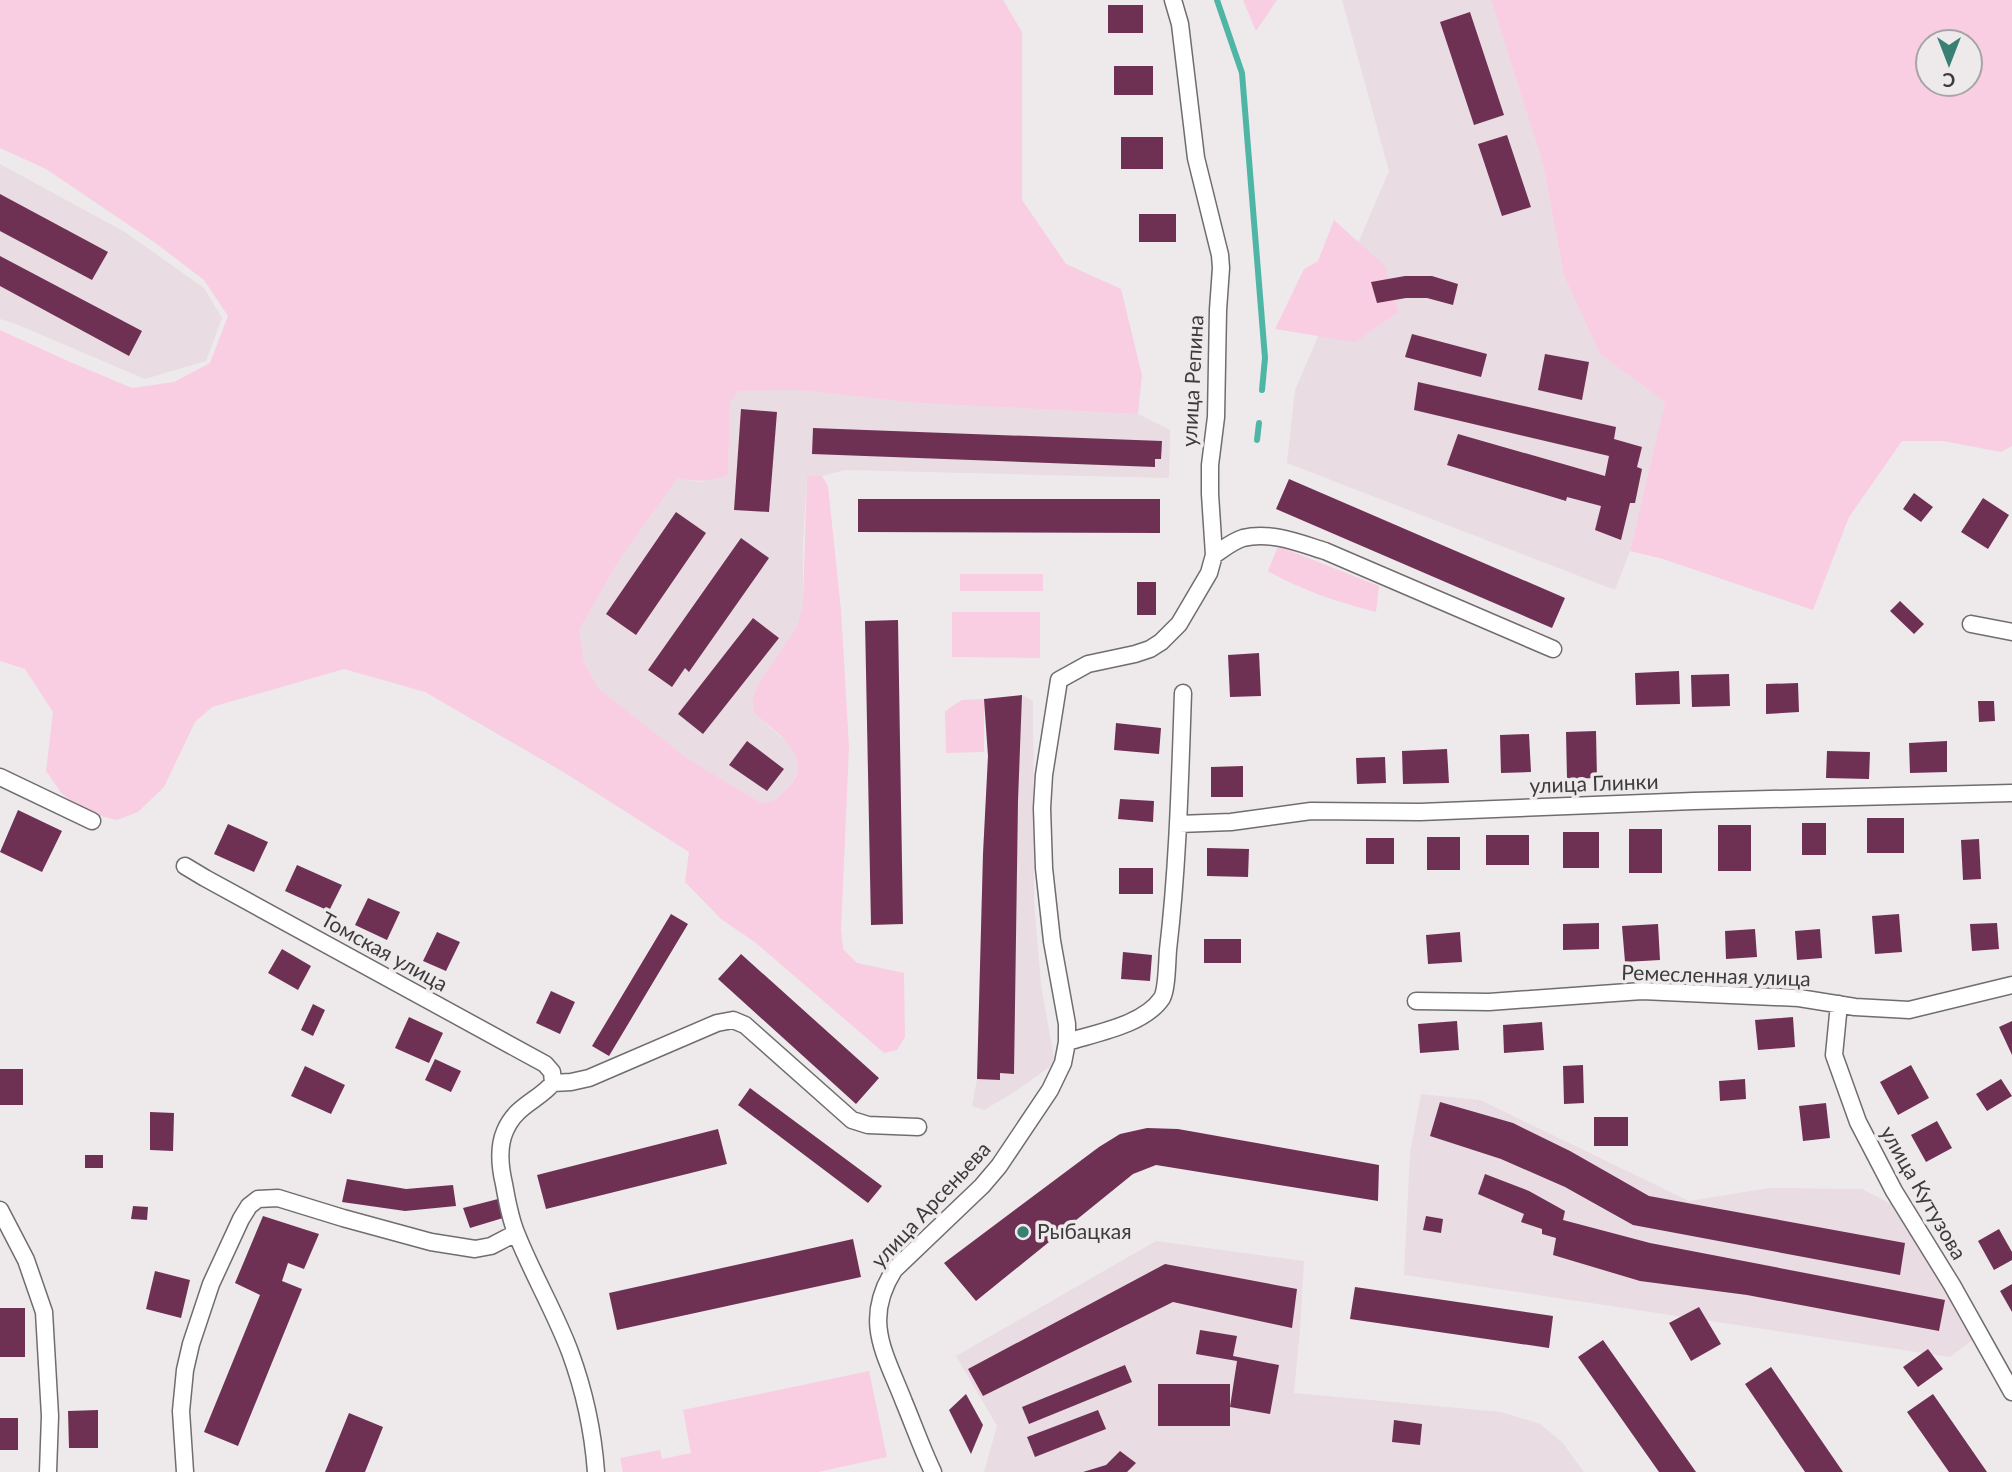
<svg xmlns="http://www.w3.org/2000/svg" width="2012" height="1472" viewBox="0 0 2012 1472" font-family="Lato,sans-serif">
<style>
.built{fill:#e9dce2}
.green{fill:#f9cde2;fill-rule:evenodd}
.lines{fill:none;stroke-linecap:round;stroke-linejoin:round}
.stream{stroke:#4fb5a4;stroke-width:6}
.building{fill:#6f3153}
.minor-casing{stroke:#706d6e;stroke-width:19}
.minor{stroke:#fff;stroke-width:16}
.poi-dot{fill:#3a7f73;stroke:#eeeaec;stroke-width:2.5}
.labels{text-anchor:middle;stroke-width:7;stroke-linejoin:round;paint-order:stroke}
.street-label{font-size:21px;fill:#3d3b3c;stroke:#eeeaec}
.poi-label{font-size:21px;fill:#3d3b3c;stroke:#eeeaec;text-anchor:start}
</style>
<rect width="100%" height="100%" fill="#eeeaec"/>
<path class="built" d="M1342,0H1491L1543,164L1564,276L1600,354L1665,402L1630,551L1615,590L1287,463L1295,390L1389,171Z
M0,164L125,232L204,288L222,318L206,361L145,379L16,324L0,319Z
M797,390L917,403L1138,414L1170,430L1169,478L845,470L822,476H807L803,545V602L797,627L780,653L754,713L793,748L799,768L793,782L780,798L772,802L761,803L687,758L598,688L584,662L579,630L619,560L678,478L699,482L728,475L730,402L739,391Z
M1022,695L1033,701L1034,901L1041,985L1055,1063L1016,1091L984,1110L972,1106L977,1079L983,854L988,756L984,699Z
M1421,1094L1480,1100L1689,1201L1769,1188L1862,1189L1918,1218L1987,1329L1950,1357L1404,1275L1410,1153Z
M1156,1241L1304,1261L1300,1329L1294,1393L1501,1412L1540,1424L1562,1442L1584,1472H984L997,1426L956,1356Z"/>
<path class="green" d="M0,0H1003L1022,32V200L1066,264L1121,289L1142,375L1138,414L917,403L797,390L739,391L730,402L728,475C707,482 699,482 678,478L619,560L579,630L584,662L598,688L687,758L761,803C775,802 780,797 789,787C816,757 775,732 754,713L753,699L758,685L797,627L803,602L807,476H822L828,486L841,610L849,747L841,930L843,949L857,963L904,973L905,1037L897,1050L884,1053L756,943L721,919L685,882L689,852L565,773L425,692L344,669L212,707L195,722L164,787L138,812L117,820L88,813L62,794L46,771L53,712L25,669L0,661V330L70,362L132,388L174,382L210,363L228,316L204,280L154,242L46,169L0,148Z
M1243,0H1277L1256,31Z
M1491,0H2012V446L2001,452L1943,441H1902L1849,517L1813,610L1663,559L1630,551L1665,402L1600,354L1564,276L1543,164ZM1928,42H1970V84H1928Z
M1334,220L1385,266L1398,312L1355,342L1275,329L1304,269L1318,261Z
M1278,546L1379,586L1376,612C1338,602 1301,590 1268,571Z
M960,574H1043V591H960Z
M952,612H1040V658L952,657Z
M984,699V752L946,753L945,711L962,700Z
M869,1371L887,1457L818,1472H623L620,1458L660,1450L662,1459L691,1453L683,1410Z"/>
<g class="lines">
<path class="stream" d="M1217,0L1242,73L1265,358L1262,390
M1257,440L1259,423"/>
</g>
<path class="building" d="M1108,5H1143V33H1108Z
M1470,12L1504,115L1474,125L1440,22Z
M1114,66H1153V95H1114Z
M1507,135L1531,207L1502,216L1478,144Z
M1121,137H1163V169H1121Z
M0,194L108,252L92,280L0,231Z
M1139,214H1176V242H1139Z
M0,256L142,331L129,356L0,286Z
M1405,276H1432L1458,284L1453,305L1427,298H1406L1377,303L1371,282Z
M1412,334L1487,354L1481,377L1405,357Z
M1545,354L1589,362L1582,400L1538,390Z
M1418,382L1616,427L1614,439L1642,447L1637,467L1642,469L1635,503H1630L1621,540L1595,530L1601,506L1567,497L1566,501L1447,465L1458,434L1605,476L1609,456L1414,410Z
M741,409L777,412L769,512L734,510Z
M813,428L1162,441L1161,459H1155V467L812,454Z
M1289,479L1565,598L1552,628L1276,509Z
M1914,493L1933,507L1921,522L1903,509Z
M1983,498L2009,515L1988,549L1961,532Z
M858,499H1160V533L858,532Z
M676,512L706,533L636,635L606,614Z
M741,538L769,558L689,672L685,668L672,687L648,670Z
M1137,582H1156V615H1137Z
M1900,601L1924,624L1914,634L1890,611Z
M753,618L779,638L703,734L678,714Z
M898,620L903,924L871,925L865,621Z
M1259,653L1261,696L1230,697L1228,655Z
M1679,671L1680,704L1636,705L1635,673Z
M1729,674L1730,706L1692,707L1691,675Z
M1798,683L1799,712L1766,714V684Z
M1022,695L1018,801L1014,1074L1000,1073V1080L977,1079L983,854L988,756L984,699Z
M1978,701H1994L1995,721L1979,722Z
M1116,723L1161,728L1159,754L1114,750Z
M1596,731L1597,778L1567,779L1566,732Z
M1529,734L1531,772L1501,773L1500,735Z
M747,741L784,769L767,791L729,765Z
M1947,741V772L1910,773L1909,743Z
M1447,749L1449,783L1403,784L1402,751Z
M1827,751L1870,752L1869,779L1826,778Z
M1385,757L1386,783L1357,784L1356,758Z
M1243,766V797H1211V767Z
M1120,799L1154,801L1153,822L1118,819Z
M18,810L62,831L42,872L0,852Z
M1867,818H1904V853H1867Z
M1802,823H1826V855H1802Z
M228,824L268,842L254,872L214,854Z
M1718,825H1751V871H1718Z
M1629,829H1662V873H1629Z
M1563,832H1599V868H1563Z
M1486,835H1529V865H1486Z
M1427,837H1460V870H1427Z
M1366,838H1394V864H1366Z
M1979,839L1981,879L1963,880L1961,840Z
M1207,848L1249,849L1248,877L1207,876Z
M297,865L342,885L329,911L285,891Z
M1119,868H1153V894H1119Z
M368,898L400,912L387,940L355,925Z
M671,914L688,924L609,1056L592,1046Z
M1899,914L1902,952L1875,954L1872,916Z
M1599,923V949L1563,950V924Z
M1997,923L1999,949L1972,951L1970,924Z
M1658,924L1660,960L1625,962L1622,926Z
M1755,929L1757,957L1726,959L1725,931Z
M1820,929L1822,958L1797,960L1795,931Z
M437,932L460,942L446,971L423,961Z
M1460,932L1462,962L1428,964L1426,935Z
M1204,939H1241V963H1204Z
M282,949L311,966L298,990L268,973Z
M1123,952L1152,955L1150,981L1121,979Z
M741,954L879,1078L856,1104L718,979Z
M551,991L575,1002L560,1034L536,1023Z
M313,1004L325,1010L313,1036L301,1030Z
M409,1017L443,1033L429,1063L395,1048Z
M1793,1017L1795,1047L1758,1050L1755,1020Z
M1457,1021L1459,1050L1420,1053L1418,1024Z
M2012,1021V1055L1999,1027Z
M1542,1022L1544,1050L1504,1053L1503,1025Z
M435,1059L461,1071L451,1092L425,1080Z
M1583,1065L1584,1103L1564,1104L1563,1066Z
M1911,1065L1929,1098L1898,1115L1880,1082Z
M305,1066L345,1085L331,1114L291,1096Z
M0,1069H23V1105H0Z
M1745,1079L1746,1099L1720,1101L1719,1081Z
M2001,1079L2012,1096L1987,1111L1976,1094Z
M750,1088L882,1186L868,1203L738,1105Z
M1440,1102L1513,1123L1570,1151L1649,1196L1905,1243L1900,1275L1633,1225L1565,1187L1501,1159L1430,1136Z
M1826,1103L1830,1138L1803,1141L1799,1106Z
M150,1112L174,1113L173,1151L150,1150Z
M1594,1117H1628V1146H1594Z
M1937,1121L1952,1148L1926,1162L1911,1135Z
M1147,1128L1178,1129L1379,1165L1378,1201L1156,1165L1133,1174L976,1301L944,1263L1099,1147L1120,1134Z
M718,1129L727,1164L546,1209L537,1175Z
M85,1155H103V1168H85Z
M1485,1174L1529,1191L1565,1211L1563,1220L1650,1243L1945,1300L1939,1331L1747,1295L1640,1281L1553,1255L1556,1238L1542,1234V1229L1521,1222L1524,1214L1478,1194Z
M347,1179L406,1189L453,1185L456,1206L405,1211L342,1202Z
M498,1199L503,1218L470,1228L463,1208Z
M133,1206L148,1207L147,1220L131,1219Z
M263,1216L319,1234L304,1269L288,1263L282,1281L302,1289L238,1446L204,1432L260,1295L235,1283Z
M1426,1216L1443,1219L1441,1233L1423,1230Z
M1999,1229L2012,1252V1260L1994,1270L1978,1241Z
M853,1239L861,1277L617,1330L609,1293Z
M1165,1264L1297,1289L1292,1328L1173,1302L983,1396L968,1369Z
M155,1271L190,1280L181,1318L146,1309Z
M2012,1284V1312L2000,1291Z
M1355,1287L1553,1316L1549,1348L1350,1319Z
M1699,1307L1721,1344L1691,1361L1669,1323Z
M0,1308H25V1357H0Z
M1200,1330L1237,1336L1233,1356L1279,1365L1270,1414L1230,1407V1426H1158V1384H1230V1407L1237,1361L1196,1354Z
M1603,1340L1696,1472H1659L1578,1357Z
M1928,1349L1943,1369L1918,1387L1903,1367Z
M1125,1365L1132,1382L1029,1424L1022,1407Z
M1771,1367L1843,1472H1805L1745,1384Z
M966,1394L983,1425L971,1454L949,1410Z
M1933,1394L1987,1472H1949L1907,1412Z
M98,1410V1448H69L68,1411Z
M1098,1410L1106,1429L1035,1457L1027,1437Z
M349,1413L383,1427L365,1472H325Z
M0,1418H18V1450H0Z
M1394,1420L1422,1424L1420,1445L1392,1442Z
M1120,1451L1136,1463L1127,1472H1083L1106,1465Z"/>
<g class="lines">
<g class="minor-casing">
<path id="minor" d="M1214,555C1223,549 1233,541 1243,538C1270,531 1299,543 1325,551L1553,649
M1971,624L2012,632
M0,777L92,821
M1179,824L1231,822L1311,811L1420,812L1694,801L2012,793
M185,866L205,878L545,1064L552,1072L553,1083
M1416,1001L1489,1002L1642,991L1799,998L1855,1007L1909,1010L2012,985
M1839,1004L1834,1055L1858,1122L1894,1191L1952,1285L2012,1392
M1067,1042C1096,1033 1144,1025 1162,998C1167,989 1167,962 1168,950C1178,865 1180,779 1183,693
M0,1210L26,1260L44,1312L50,1416L48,1472
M185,1472L181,1411L185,1370L191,1344L211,1284L241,1219L249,1206L258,1199L278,1198L343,1218L431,1242L475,1249L491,1246L516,1233
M596,1472C593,1431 584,1390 570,1352C555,1312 533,1275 517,1235C510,1219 507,1201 504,1184C500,1167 498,1147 505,1131C516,1105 538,1101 553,1083L571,1082L589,1078L717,1023L733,1020L745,1025L852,1120L868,1125L918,1127
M933,1472C922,1449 914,1426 904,1402C885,1353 862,1321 894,1270L982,1186L999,1166L1050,1090L1063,1063L1067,1042V1024L1052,941L1044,868L1042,808L1044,775L1059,680L1088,664L1135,654L1150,649L1161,642L1179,624L1209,573L1214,555L1210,494V465L1216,417L1218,310L1221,268L1220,255L1196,158L1180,24L1173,0"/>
</g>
<use href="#minor" class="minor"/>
</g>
<circle class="poi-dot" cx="1023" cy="1232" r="7"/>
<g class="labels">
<g class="street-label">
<text transform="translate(1193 381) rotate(-87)" y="7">улица Репина</text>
<text transform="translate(1594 784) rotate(-2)" y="7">улица Глинки</text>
<text transform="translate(384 952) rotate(29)" y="7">Томская улица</text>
<text transform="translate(1716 976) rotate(2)" y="7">Ремесленная улица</text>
<text transform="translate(1923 1193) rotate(60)" y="7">улица Кутузова</text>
<text transform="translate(931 1205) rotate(-47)" y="7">улица Арсеньева</text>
</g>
<g class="poi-label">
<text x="1037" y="1239">Рыбацкая</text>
</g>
</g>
<g transform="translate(1949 63) rotate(180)"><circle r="33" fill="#eeeaec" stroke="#a7a4a6" stroke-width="2"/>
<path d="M0-5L12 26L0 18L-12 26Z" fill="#3a7f73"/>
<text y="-10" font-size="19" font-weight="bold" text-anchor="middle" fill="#3d3b3c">С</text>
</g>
</svg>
